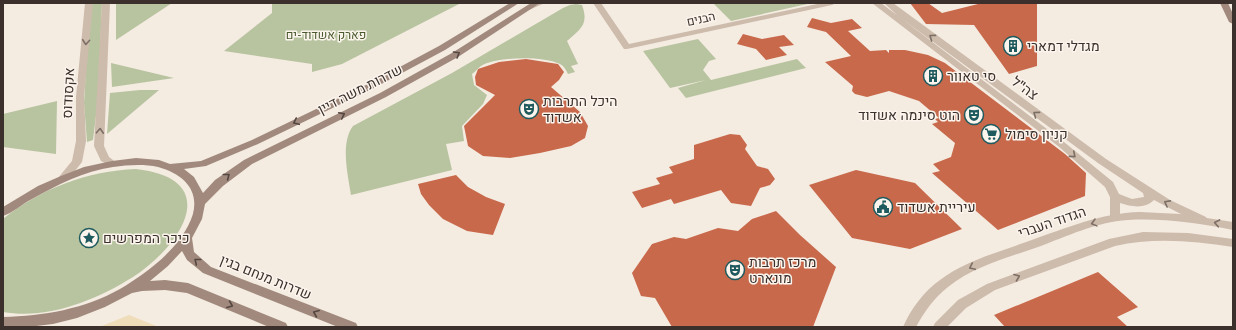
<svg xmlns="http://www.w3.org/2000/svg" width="1236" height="330" viewBox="0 0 1236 330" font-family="Overpass,Heebo,sans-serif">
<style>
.green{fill:#b8c4a0}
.sand{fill:#efdcb8}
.building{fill:#c8694b}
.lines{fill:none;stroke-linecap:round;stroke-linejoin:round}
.minor{fill:#cdbbac;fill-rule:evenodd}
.tertiary{fill:#cdbbac;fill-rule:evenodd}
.secondary{fill:#a18a7d;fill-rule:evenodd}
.oneway{stroke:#7d6f65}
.oneway2{stroke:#544640}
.labels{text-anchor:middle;stroke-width:3;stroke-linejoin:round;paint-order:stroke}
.far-street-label{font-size:12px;fill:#3b302b;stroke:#fbf5ee}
.far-park-label{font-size:12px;fill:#4a5a2e;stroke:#fbf5ee}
.poi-label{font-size:14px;fill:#3b302b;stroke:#fbf5ee;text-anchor:start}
.street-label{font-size:14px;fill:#3b302b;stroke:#fbf5ee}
</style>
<rect width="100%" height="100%" fill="#f4ebe1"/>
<path class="green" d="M90,3H102L98,99L93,140L87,142L84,103Z
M116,3H172L116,40Z
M272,3H461L342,64L312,72V64L224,51L272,13Z
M713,3H812L731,21Z
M576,4L582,5C589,24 581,29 567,41L578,64L571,66L575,72L568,74C566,70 564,66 560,64C544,56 497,56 481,66C478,68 475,72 472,74L474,85L487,95L483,104L462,126L464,141L446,144L452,170L351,195C348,175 340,143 353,126L452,73L563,8L570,5Z
M698,39L716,59L709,61L703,70L711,80L797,59L806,68L686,98L678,88L706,80L670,88L643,51Z
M111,63L174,78L112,87Z
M140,90H159L107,134L110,93Z
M57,101L56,154L3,147V114Z
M136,169C225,179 181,246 133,277C96,300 48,320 3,312V219C42,188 87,171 136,169Z"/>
<path class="sand" d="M129,315L159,327H98L102,326Z"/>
<path class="building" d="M910,3H928L942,13L982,3H1037V66L1009,74L974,25L926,24Z
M812,18L831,23L852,19L862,28L848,31L870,51L886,50L889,53V50H905L928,55L945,63L1065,154L1086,173L1085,196L998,230L932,173L940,171L933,164L951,157L955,143L932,124L938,122L935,119L939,118L919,101L889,91L867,97L855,94L852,91L853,86L825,62L851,56L826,32L807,27Z
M743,34L762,39L784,35L794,45L779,47L787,55L766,60L756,49L737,44Z
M526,59L558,64L564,72L559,80L551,87L580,112L588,126L585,138L571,146L540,153L510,158L483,156L468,146L464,126L495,95L476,85L475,77L478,69L499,62Z
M730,134L740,135L747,145L745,149L757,166L768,169L775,179L770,185L760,188L751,206L731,203L721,190L674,204L671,199L642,208L632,192L660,184L656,178L673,173L669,167L694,159V145Z
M856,170L915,183L962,229L910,249L852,238L809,185Z
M456,175L468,187L486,197L505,204L493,235L467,231L443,219L429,205L421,194L418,184Z
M776,211L800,235L836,267L813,327H672L655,298L641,296L632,273L652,244L674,237L686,239L718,228L738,231L752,219Z
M1098,272L1138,307L1117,317L1128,327H1005L994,315Z"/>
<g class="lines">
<path class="minor" d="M535,3H545L529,10L525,8Z
M593,3H601L629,44L822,3H836L832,5L627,49H624Z
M872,3H881L1064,142L1113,182L1119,194L1132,199L1144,197L1143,193L1098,163L898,16L884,3H893L1106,159L1170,200L1206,217L1207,220L1206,223H1198L1154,200C1145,209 1132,207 1120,203V218L1119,221H1111L1110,218V197L1105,187L1058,146Z"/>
<path class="tertiary" d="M85,3H93L84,97L86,141L82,162L67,181H59L58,178L72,161L76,141V97Z
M102,3H110L104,146L109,157L118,164L113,167L101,161L94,146Z
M1140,212L1180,214L1233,222V230C1198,223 1163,218 1128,220C1096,222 1068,236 1038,247C1007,258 974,266 948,287C934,298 924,312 916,327H903C911,309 924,291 940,280C967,260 999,252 1029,241C1066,228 1101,213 1140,212Z
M1143,232L1188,233L1233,239V247C1193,241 1154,237 1115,246L995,290L966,308L947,327H933L935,323L958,300L987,284L1109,239Z"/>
<path class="secondary" d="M510,3H519L445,50L374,88L258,144L206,166L184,169L194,177L203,193L215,180L244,160L380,93L452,53L531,3H540L458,57L386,97L252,164L223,186L205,204L202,219L192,238L194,252L211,267L356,323L358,327H338L203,273L187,260L182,251L168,266L150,281L165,280L188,283L286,323L288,327H269L187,293L165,290L142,291L132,293L105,307L77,318L53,324L28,327H3V317C44,316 84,309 120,289C145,274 174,253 188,226C204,196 188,175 158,167C144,164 128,165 113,167C84,171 57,185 32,199C22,204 13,213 3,216V207L38,186L61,176L84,167L112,161L136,158L159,160L170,164L201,161L252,140L368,84L439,46Z
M1220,3H1228L1233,14V24L1229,22Z"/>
</g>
<defs><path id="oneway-chevron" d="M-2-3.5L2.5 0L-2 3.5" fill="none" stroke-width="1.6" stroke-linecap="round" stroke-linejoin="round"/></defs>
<g class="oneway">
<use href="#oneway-chevron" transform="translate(932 37) rotate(-144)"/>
<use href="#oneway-chevron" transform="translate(86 42) rotate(95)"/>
<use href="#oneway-chevron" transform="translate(1036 114) rotate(-144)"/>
<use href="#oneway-chevron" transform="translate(100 131) rotate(-87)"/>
<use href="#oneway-chevron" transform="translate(1073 155) rotate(40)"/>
<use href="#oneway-chevron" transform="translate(1167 203) rotate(-152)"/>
<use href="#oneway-chevron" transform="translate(1094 223) rotate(165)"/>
<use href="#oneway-chevron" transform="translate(1217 223) rotate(-169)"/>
<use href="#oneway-chevron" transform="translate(972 267) rotate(155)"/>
<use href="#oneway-chevron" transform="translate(1017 277) rotate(-21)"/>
</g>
<g class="oneway2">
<use href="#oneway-chevron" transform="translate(457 54) rotate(-31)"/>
<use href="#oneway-chevron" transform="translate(342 115) rotate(-26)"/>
<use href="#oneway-chevron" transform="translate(296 122) rotate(155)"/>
<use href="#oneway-chevron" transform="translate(227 176) rotate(-38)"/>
<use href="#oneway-chevron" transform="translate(197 261) rotate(-141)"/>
<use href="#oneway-chevron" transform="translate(230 305) rotate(22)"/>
<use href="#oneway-chevron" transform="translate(316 313) rotate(-158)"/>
</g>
<defs>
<g id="building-ring" transform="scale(1)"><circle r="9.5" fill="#fbf5ee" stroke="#1f5a5e" stroke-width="1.5"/><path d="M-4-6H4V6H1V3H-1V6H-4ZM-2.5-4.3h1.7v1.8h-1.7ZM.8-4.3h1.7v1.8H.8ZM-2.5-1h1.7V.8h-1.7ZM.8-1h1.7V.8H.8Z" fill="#1f5a5e"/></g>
<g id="theatre-ring" transform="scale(1)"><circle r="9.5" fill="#fbf5ee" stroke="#1f5a5e" stroke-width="1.5"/><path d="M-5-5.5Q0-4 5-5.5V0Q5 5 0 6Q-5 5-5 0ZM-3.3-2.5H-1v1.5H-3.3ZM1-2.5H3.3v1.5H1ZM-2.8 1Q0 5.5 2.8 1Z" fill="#1f5a5e"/></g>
<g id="supermarket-ring" transform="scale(1)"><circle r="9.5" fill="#fbf5ee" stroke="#1f5a5e" stroke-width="1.5"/><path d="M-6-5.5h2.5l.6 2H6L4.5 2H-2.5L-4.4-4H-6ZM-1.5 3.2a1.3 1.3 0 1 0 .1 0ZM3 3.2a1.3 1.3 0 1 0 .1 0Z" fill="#1f5a5e"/></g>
<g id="civic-ring" transform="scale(1)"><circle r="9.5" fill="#fbf5ee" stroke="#1f5a5e" stroke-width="1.5"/><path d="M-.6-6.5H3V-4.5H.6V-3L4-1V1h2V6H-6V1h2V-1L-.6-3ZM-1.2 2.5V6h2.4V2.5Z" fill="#1f5a5e"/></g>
<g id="sight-ring" transform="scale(1)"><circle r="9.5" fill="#fbf5ee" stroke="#1f5a5e" stroke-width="1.5"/><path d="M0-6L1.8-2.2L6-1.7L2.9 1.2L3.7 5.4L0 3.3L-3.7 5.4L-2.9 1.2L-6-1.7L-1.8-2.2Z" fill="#1f5a5e"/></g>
</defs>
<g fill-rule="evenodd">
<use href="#building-ring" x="1013" y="46"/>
<use href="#building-ring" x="933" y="76"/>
<use href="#theatre-ring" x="529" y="109"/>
<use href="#theatre-ring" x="974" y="115"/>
<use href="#supermarket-ring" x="991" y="134"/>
<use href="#civic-ring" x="883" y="207"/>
<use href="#sight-ring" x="89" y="238"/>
<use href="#theatre-ring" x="735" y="270"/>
</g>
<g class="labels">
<g class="far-street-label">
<text transform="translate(701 19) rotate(-12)" y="4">הבנים</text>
</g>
<g class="far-park-label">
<text x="326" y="39">פארק אשדוד-ים</text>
</g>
<g class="poi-label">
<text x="1027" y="51">מגדלי דמארי</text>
<text x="947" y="81">סי טאוור</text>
<text x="543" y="106">היכל התרבות<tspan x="543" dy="16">אשדוד</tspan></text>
<text x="960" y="120" text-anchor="end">הוט סינמה אשדוד</text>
<text x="1005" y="139">קניון סימול</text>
<text x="897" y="212">עיריית אשדוד</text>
<text x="103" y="243">כיכר המפרשים</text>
<text x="749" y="267">מרכז תרבות<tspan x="749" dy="16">מונארט</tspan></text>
</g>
<g class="street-label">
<text transform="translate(1025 88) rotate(36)" y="5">צה"ל</text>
<text transform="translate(360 89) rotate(-27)" y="5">שדרות משה דיין</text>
<text transform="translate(68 93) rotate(-87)" y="5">אקסודוס</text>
<text transform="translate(1052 222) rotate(-19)" y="5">הגדוד העברי</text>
<text transform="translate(266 277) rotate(22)" y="5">שדרות מנחם בגין</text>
</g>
</g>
<rect width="1236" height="330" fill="none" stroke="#3b302b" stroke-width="8"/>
</svg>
